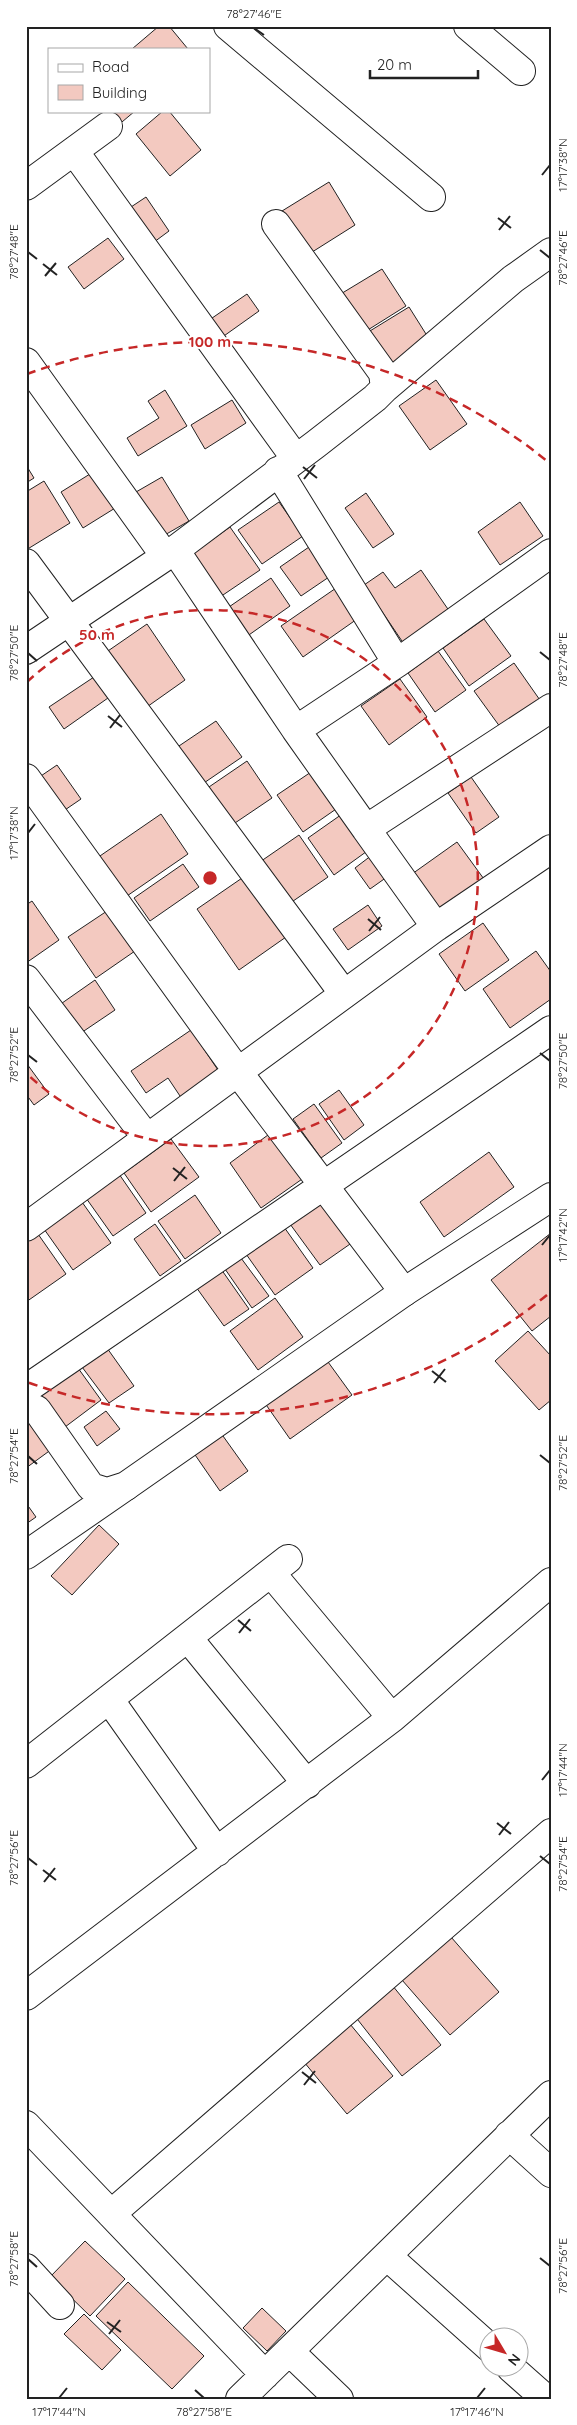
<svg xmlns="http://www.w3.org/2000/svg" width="577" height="2425" viewBox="0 0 577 2425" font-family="Quicksand,sans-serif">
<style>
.building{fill:#f3c9c0;stroke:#222}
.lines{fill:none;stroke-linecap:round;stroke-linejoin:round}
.street-casing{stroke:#222;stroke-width:30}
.secondary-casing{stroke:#222;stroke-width:30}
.street{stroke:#fff;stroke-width:28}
.secondary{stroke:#fff;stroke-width:28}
.ticks{fill:none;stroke:#222;stroke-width:2}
.ring{fill:none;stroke:#c62828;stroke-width:2.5;stroke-dasharray:9 6}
.centre{fill:#c62828;stroke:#fff;stroke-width:2.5}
.ring-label{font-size:15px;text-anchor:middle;font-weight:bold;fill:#c62828;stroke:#fff;stroke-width:4;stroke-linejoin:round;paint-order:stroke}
.neatline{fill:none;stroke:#222;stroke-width:2}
.ticks-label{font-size:12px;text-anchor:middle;fill:#222}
</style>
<rect width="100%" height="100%" fill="#fff"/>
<path class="building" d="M159,26H169L188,49H132Z
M104,111H135L116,127Z
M163,111H169L201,150L170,176L136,134Z
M329,182L355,225L309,254L282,211Z
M146,197L169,231L146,248L122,213Z
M108,238L124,259L84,289L68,267Z
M382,269L406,306L363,333L339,295Z
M247,294L259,311L214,343L202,325Z
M409,307L431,342L387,370L365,334Z
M436,380L467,424L430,450L399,406Z
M165,390L187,426L138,456L127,438L159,418L148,401Z
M232,400L246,423L205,449L191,425Z
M26,465L34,478L26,483Z
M98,469L120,505L83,528L61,492Z
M162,477L189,521L163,536L136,492Z
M44,481L70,523L26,550V492Z
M366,493L394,534L373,548L345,508Z
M279,502L303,536L262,564L238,530Z
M520,502L543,536L500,565L478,532Z
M230,527L260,570L220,597L191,555Z
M309,547L329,577L301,596L280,567Z
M421,570L452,615L406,647L364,585L383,572L395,588Z
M271,578L290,606L246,637L226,609Z
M339,586L360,617L303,657L281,626Z
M484,619L511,656L469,686L443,648Z
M147,624L185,680L144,709L105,653Z
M438,651L466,690L435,712L408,673Z
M514,663L542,703L503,731L474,691Z
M94,677L108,698L64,729L49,707Z
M400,679L427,717L389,745L361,706Z
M216,721L242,757L198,787L173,750Z
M247,761L272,798L232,825L206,789Z
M57,765L81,799L59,814L35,780Z
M314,770L339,807L303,832L277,795Z
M471,777L499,817L476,833L448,793Z
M345,812L370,849L334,875L308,838Z
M161,814L188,854L124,898L97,858Z
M299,835L328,877L283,908L254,866Z
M457,842L489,886L443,918L412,874Z
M372,855L387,877L370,889L355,868Z
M183,864L199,887L150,921L134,898Z
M245,876L286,937L239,970L197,909Z
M32,901L59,940L26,963V905Z
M368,905L382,926L348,950L333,929Z
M107,911L135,951L96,978L68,937Z
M483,923L509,960L465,991L439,954Z
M536,951L551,972V999L510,1028L483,989Z
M95,980L115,1010L75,1037L55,1008Z
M191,1030L220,1073L182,1099L168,1078L146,1093L131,1071Z
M27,1064L49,1094L34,1105L26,1094Z
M339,1090L364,1125L344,1140L319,1104Z
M314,1104L342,1143L321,1158L293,1119Z
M272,1132L305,1177L261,1208L230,1163Z
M171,1139L199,1177L151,1212L124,1173Z
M489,1152L514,1187L444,1237L420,1202Z
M119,1174L146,1213L113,1236L86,1198Z
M195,1195L221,1233L185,1259L158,1221Z
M323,1200L353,1242L320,1265L290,1224Z
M82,1202L111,1243L73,1270L44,1229Z
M155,1224L181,1261L160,1276L134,1239Z
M284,1227L313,1268L275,1295L246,1254Z
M551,1233V1316L532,1331L491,1280Z
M38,1234L66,1274L26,1302V1243Z
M241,1258L269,1296L252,1308L225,1269Z
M221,1269L249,1309L224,1326L196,1287Z
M275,1298L303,1337L258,1370L230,1331Z
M528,1331L551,1356V1400L539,1410L495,1361Z
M107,1348L134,1386L109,1403L82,1367Z
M323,1355L352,1395L290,1439L262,1399Z
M78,1368L101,1400L57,1433L33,1400Z
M106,1411L120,1429L97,1446L84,1427Z
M26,1413L52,1449L26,1468Z
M218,1429L248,1471L220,1491L191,1449Z
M26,1503L36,1517L26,1524Z
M99,1525L119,1544L72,1595L51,1576Z
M451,1937L499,1992L450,2035L402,1980Z
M392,1985L441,2045L402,2076L354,2015Z
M350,2024L393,2076L347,2114L304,2062Z
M85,2241L125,2279L90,2316L50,2277Z
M128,2282L204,2356L172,2389L96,2316Z
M262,2308L286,2331L267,2351L243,2328Z
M84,2314L121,2350L102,2370L64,2334Z"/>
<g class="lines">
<g class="street-casing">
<path id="street" d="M228,26L431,197
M468,26L521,71
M74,151L296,459
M26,186L108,126
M26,362L165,556
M385,388L513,279L551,252
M278,471L397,663
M175,550L296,730L397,663L551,553
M26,563L344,994
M26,650L175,550L316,444L375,398L385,388L383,373L276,224
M296,730L366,829
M26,778L238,1072L404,1292
M436,927L366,829L551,708
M26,979L147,1138
M26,1227L436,927L551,849
M26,1389L551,1030
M26,1555L126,1486
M271,1573L392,1718
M188,1638L307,1784
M109,1699L217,1852
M26,1764L288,1559
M26,1996L392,1718L551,1582
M26,2125L265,2375
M509,2135L551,2173
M111,2214L551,1833
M387,2256L490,2348
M26,2268L60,2305
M289,2351L339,2399
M511,2368L546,2399
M240,2399L551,2095"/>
</g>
<g class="secondary-casing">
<path id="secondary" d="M26,1405L37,1410L91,1487L107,1492L126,1486L404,1292L551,1197"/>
</g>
<use href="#street" class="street"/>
<use href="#secondary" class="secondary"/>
</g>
<path class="ticks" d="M254,28L264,35M542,175L550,165M498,218L511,228M499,230L510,216M540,250L550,258M28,252L37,259M43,264L57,275M45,276L56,263M303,467L317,478M304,479L315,465M540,652L550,660M28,653L37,661M108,716L122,727M110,728L120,715M28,833L35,824M368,919L381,930M369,931L380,917M540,1053L550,1061M28,1055L37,1062M173,1168L187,1179M174,1181L185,1167M542,1245L550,1235M432,1371L446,1382M434,1383L445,1369M540,1455L550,1463M28,1456L37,1464M238,1620L251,1631M239,1633L250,1619M542,1780L550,1770M497,1823L511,1834M499,1835L509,1822M540,1856L550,1864M28,1858L37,1865M43,1870L56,1880M44,1882L55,1868M302,2072L316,2083M304,2085L315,2071M540,2258L550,2266M28,2259L37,2267M107,2322L121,2332M109,2334L120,2320M195,2390L204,2398M59,2398L67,2388M477,2398L485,2388"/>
<g class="ring">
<path d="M27 682A268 268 0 1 1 27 1074"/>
<path d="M547 1295A536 536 0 0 1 27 1382M27 374A536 536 0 0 1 547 461"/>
</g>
<circle cx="210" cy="878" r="8" class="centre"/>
<g class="ring-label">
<text x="210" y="347">100 m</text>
<text x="97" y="640">50 m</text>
</g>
<rect width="577" height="2425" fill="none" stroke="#ffffff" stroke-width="55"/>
<rect x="48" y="48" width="162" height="65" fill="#ffffff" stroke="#a7a7a7"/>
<rect x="58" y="64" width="25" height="8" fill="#ffffff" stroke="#a7a7a7"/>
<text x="92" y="72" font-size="15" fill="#222222">Road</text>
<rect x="58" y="85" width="25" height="15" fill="#f3c9c0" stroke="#a7a7a7"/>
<text x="92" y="98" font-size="15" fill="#222222">Building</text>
<g transform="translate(504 2352) rotate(128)"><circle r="24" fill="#ffffff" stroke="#a7a7a7"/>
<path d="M0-4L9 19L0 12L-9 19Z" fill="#c62828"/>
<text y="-8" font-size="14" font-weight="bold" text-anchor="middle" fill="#222222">N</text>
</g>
<path d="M370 70v8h108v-8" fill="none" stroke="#222222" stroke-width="2.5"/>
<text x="377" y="70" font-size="15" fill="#222222" stroke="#ffffff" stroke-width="4" paint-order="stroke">20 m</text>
<rect x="28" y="28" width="522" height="2370" class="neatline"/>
<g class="ticks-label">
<text x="254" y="18">78°27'46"E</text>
<text transform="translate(563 165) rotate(-90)" y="4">17°17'38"N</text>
<text transform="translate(14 252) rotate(-90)" y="4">78°27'48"E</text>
<text transform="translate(563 258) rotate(-90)" y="4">78°27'46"E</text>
<text transform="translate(14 653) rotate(-90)" y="4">78°27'50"E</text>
<text transform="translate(563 660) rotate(-90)" y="4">78°27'48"E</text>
<text transform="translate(14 833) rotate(-90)" y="4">17°17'38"N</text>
<text transform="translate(14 1055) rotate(-90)" y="4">78°27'52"E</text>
<text transform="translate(563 1061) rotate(-90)" y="4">78°27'50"E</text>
<text transform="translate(563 1235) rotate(-90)" y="4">17°17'42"N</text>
<text transform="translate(14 1456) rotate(-90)" y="4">78°27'54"E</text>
<text transform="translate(563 1463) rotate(-90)" y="4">78°27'52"E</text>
<text transform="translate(563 1770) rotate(-90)" y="4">17°17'44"N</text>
<text transform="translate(14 1858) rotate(-90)" y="4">78°27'56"E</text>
<text transform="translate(563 1864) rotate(-90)" y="4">78°27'54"E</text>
<text transform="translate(14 2259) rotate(-90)" y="4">78°27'58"E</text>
<text transform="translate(563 2266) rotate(-90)" y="4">78°27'56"E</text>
<text x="59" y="2416">17°17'44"N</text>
<text x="204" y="2416">78°27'58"E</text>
<text x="477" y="2416">17°17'46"N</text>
</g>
</svg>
